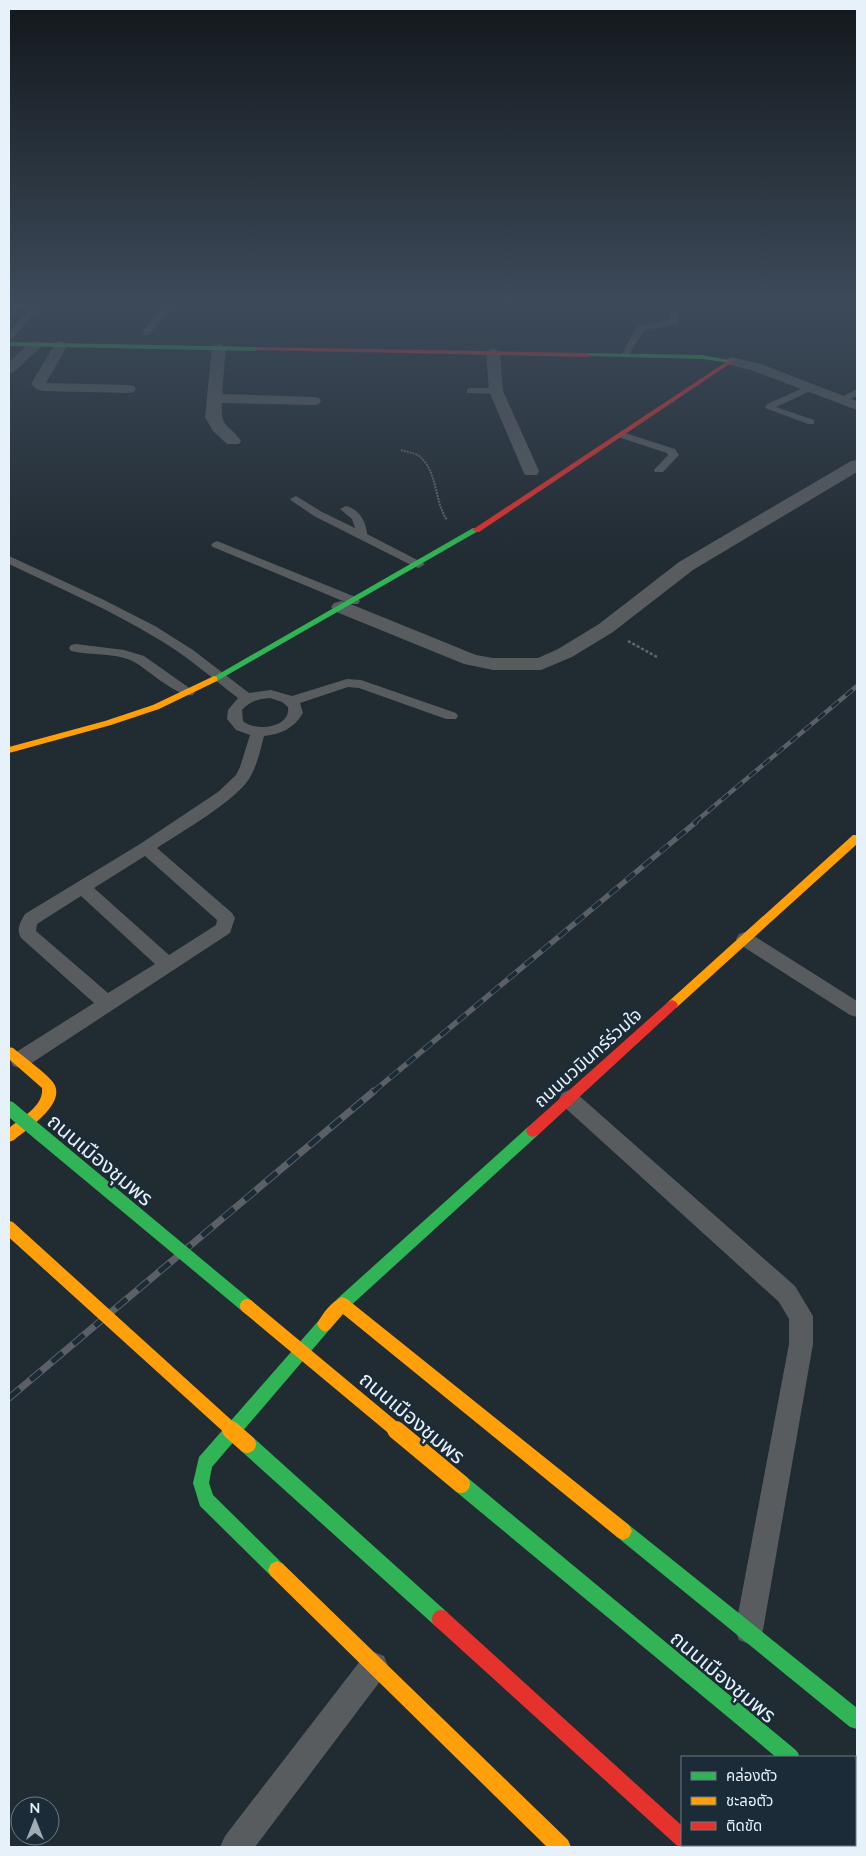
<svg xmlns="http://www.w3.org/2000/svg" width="866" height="1856" viewBox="0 0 866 1856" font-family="Lato,'Noto Sans Thai',sans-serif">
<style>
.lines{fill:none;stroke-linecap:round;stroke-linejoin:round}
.path-far1{stroke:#626669;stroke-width:2;stroke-dasharray:2 1;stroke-linecap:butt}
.path{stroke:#626669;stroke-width:2.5;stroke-dasharray:3 2;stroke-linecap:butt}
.lane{fill:#585c5f;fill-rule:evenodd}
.street{fill:#585c5f;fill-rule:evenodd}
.fast{fill:#30b455;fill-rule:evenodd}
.slow{fill:#ff9f0a;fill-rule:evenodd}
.jam{fill:#e5322d;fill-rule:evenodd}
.rail-far2-casing{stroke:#5a6065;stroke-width:4.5}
.rail-far1-casing{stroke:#5a6065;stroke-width:5.5}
.rail-casing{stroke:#5a6065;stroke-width:7}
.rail-far2{stroke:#1b2c38;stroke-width:3;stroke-dasharray:9;stroke-linecap:butt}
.rail-far1{stroke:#1b2c38;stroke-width:4;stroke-dasharray:11;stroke-linecap:butt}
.rail{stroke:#1b2c38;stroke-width:5;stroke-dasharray:14;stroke-linecap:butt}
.fast-bridge-far1{stroke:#30b455;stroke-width:14}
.fast-bridge{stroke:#30b455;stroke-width:18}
.slow-bridge-far1{stroke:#ff9f0a;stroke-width:14}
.slow-bridge{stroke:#ff9f0a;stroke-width:18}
.jam-bridge{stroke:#e5322d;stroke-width:18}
.labels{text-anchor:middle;stroke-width:5;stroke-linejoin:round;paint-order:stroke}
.street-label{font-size:18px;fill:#e6f1fa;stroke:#1b2c38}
.near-street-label{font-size:21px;fill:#e6f1fa;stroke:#1b2c38}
</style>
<rect width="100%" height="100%" fill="#212b32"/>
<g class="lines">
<path class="path-far1" d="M401,450C407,452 415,453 419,456C438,471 434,501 447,520"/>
<path class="path" d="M628,641L657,657"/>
<path class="lane" d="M20,301H28L9,316V310Z
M38,301H46L12,339L9,340V332Z
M168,301H176L149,335H143V331Z
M670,312L677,314L678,324L644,330L628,357H622L621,355L638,326L670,320Z
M810,385L813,386V390L776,407L814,420V424H808L765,408L767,404Z
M470,388H496L501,391L496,394L467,393V389Z
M857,389V396L841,403L836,400Z
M622,432L675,449L679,455L663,472H655L654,470L668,455L667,453L618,437L617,435Z
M296,496L322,512L355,528L352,519L340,509L346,506C359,509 366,521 367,534L425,564L419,568L415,567L314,516L292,501L290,499Z
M217,541L358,598L360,601L358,604H350L213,547L211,545L213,543Z
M9,556L102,599L155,626L193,650L249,693L271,690L292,696L347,679L361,680L456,713L458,716L456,719H446L359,688L348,687L300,703L303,713C294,728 282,734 264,736C260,751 257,766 249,779C234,802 181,832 157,848L232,913L235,918L230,933L27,1066L20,1068L13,1066L10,1060L13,1054L94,1003L21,938C16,929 20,923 25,914L140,844L218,792L236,775L240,767L250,735L236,730L227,719L228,710L238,698C212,678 187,656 158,639C111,610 59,588 9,564ZM270,698L282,702L288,707C291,728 255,732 243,721L242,710C250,701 259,699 270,698ZM145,856L217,920L216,925L169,955L94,888ZM81,896L155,964L108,993L36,931L37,924Z
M76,644L124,650L144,656L195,692L193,695C179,698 149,671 136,663C118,652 92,656 71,651L69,648L71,645Z
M745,932L751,934L857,1001V1017L850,1015L739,944L736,939L739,934Z
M569,1090L576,1093L795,1286L813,1316V1344L763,1630L759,1640L749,1644L739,1640L735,1630L789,1344V1319L779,1302L562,1105L559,1099L562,1093Z
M374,1652L384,1656L388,1666L384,1676L255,1847H220L225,1836L364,1656Z"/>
<path class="street" d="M35,341L40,342L42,345L40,348L14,372L9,373V362L30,342Z
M61,341L68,345L46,383L129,385L134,386L136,389L134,392L129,393L43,391L38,390L31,384L56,342Z
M219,343L226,347L222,394L314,397L319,398L321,401L319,404L314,405L222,403C220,429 229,423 241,441L239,444H227L213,431L205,417L212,347Z
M493,348L500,352L503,391L539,471L537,475H525L523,471L489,391L486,352Z
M731,357L761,364L857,401V410L751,370L726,364L724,361Z
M857,460V472L693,570L613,632L572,657L541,670H493L464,664L334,611L331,607L334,603L341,601L348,603L476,655L493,658H538L558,649L599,624L679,562L851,461Z"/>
<path class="fast" d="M9,342L256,347L259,349L256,351L9,346Z
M588,353L702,355L734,361L731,363L702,359L586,356Z
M473,528L480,530L217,681H211L210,679Z
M533,1125L538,1127L540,1131L538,1135L347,1309L342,1311L337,1309L335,1304L337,1299L528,1127Z
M325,1316L330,1319L333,1324L330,1329L212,1467L209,1483L213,1495L283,1564L286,1570L283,1576L277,1579L271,1576L200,1506L193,1483L199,1457L320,1319Z
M623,1522L629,1525L857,1708V1729L850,1727L617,1537L614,1531L617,1525Z"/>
<path class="slow" d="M214,676L217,677V681L159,709L111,725L9,753V747L105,721L153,705Z
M853,835H857V844L676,1008H668L666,1005L668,1002Z
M9,1047L13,1048C26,1059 41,1069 52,1081C70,1102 27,1129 14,1140L9,1142V1128C21,1118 44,1106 42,1088L9,1059Z
M342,1297L347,1299L629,1525L632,1531L629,1537L623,1540L617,1537L343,1314L330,1329L325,1332L320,1329L317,1324C322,1314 332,1301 342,1297Z
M277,1561L283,1564L568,1840L571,1847H547L271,1576L268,1570L271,1564Z"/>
<path class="jam" d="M256,347L588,353L591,355L588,357L254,350Z
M729,360L734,361L479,532L472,530Z
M672,1000L676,1002L678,1005L676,1008L538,1135L533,1137L528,1135L526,1131L528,1127L668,1002Z
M855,1801L857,1802V1823L855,1822Z"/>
<g class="rail-far2-casing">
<path id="rail-far2" d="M694,823L857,686"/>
</g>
<g class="rail-far1-casing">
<path id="rail-far1" d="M373,1092L696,822"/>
</g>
<g class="rail-casing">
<path id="rail" d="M9,1398L374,1091"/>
</g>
<use href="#rail-far2" class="rail-far2"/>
<use href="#rail-far1" class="rail-far1"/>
<use href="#rail" class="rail"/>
<path class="fast-bridge-far1" d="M9,1108L247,1306"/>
<path class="fast-bridge" d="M247,1444L441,1619
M461,1484L790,1757"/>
<path class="slow-bridge-far1" d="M9,1228L233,1431
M247,1306L397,1431"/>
<path class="slow-bridge" d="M231,1430L247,1444
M396,1430L461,1484"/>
<path class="jam-bridge" d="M441,1619L682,1838"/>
</g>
<linearGradient id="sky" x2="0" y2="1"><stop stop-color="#12181c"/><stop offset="0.54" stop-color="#3d4a5a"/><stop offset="1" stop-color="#3d4a5a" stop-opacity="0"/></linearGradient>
<rect width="866" height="561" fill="url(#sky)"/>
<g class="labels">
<g class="street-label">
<text transform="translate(588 1058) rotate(-42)" y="6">ถนนนวมินทร์ร่วมใจ</text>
</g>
<g class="near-street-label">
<text transform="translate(100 1160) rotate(40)" y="7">ถนนเมืองชุมพร</text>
<text transform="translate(412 1418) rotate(40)" y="7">ถนนเมืองชุมพร</text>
<text transform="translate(723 1677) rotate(40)" y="7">ถนนเมืองชุมพร</text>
</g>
</g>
<rect width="866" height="1856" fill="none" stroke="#e6f1fa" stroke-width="20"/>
<rect x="681" y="1756" width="175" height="90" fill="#1b2c38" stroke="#6c7b86"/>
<rect x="691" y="1772" width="25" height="8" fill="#30b455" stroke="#6c7b86"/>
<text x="726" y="1781" font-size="15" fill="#e6f1fa">คล่องตัว</text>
<rect x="691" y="1797" width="25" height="8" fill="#ff9f0a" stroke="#6c7b86"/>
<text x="726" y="1806" font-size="15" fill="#e6f1fa">ชะลอตัว</text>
<rect x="691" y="1822" width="25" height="8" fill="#e5322d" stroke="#6c7b86"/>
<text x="726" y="1831" font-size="15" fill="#e6f1fa">ติดขัด</text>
<g transform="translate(35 1821)"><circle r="24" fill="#1b2c38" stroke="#6c7b86"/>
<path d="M0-4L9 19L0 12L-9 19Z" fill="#a1acb4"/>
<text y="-8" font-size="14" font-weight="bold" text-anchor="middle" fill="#e6f1fa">N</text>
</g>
</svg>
